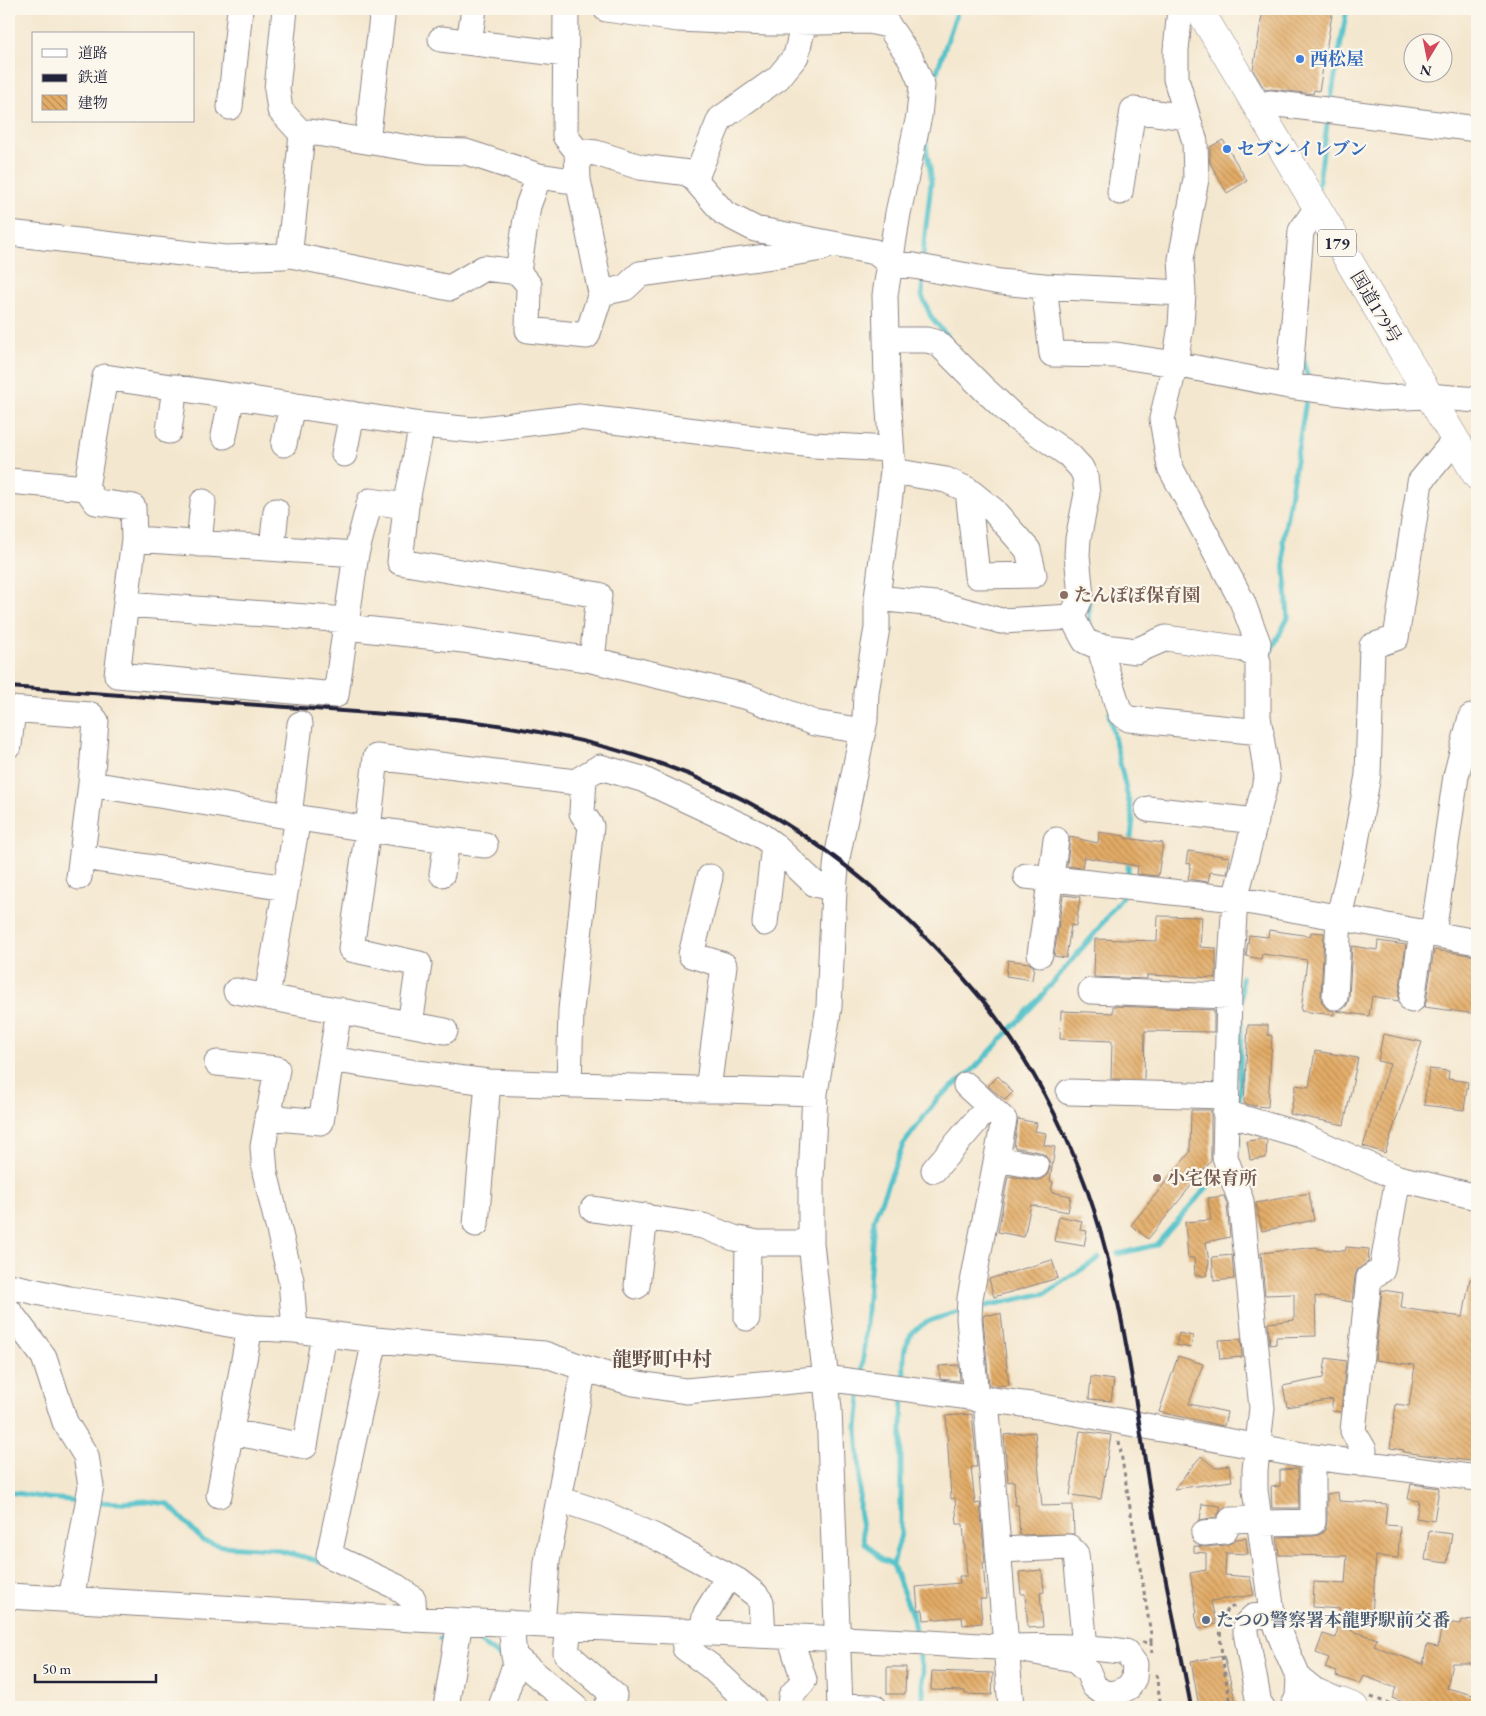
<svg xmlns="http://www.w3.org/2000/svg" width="1486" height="1716" viewBox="0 0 1486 1716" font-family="'EB Garamond','Noto Serif JP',serif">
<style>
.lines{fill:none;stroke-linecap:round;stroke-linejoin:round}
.stream{stroke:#54c2ca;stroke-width:5}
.building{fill:url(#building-back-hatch)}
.minor-casing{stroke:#8b8485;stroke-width:27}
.major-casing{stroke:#8b8485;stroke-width:29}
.highway-casing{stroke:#8b8485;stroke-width:29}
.path{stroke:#8b8485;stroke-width:3;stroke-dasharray:4 4;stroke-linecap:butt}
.minor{stroke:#fff;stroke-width:25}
.major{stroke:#fff;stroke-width:28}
.highway{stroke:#fff;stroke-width:28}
.rail{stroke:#22223b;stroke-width:4}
.shop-dot{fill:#3f7fe0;stroke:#fbf7ec;stroke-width:2}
.education-dot{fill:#8d6e63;stroke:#fbf7ec;stroke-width:2}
.service-dot{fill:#5c6f8a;stroke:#fbf7ec;stroke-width:2}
.labels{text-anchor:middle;stroke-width:4.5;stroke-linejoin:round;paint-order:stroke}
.shield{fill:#fbf7ec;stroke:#636270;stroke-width:1}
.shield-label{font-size:16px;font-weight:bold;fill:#22223b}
.shop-label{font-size:18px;font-weight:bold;fill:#366cbe;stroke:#fbf7ec;text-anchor:start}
.street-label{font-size:18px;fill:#22223b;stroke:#fbf7ec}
.education-label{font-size:18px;font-weight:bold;fill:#785e54;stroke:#fbf7ec;text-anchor:start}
.service-label{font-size:18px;font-weight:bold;fill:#4e5e75;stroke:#fbf7ec;text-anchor:start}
.quarter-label{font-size:20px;font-weight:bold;fill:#66524a;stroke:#fbf7ec}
</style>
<defs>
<pattern id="building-back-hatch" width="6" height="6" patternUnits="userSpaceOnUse" patternTransform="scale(1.25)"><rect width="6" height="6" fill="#e3ac66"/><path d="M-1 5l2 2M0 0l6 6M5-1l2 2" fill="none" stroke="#b88c55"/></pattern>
</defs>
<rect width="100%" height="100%" fill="#fbf7ec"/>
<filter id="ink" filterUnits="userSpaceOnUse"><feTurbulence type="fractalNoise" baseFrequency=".02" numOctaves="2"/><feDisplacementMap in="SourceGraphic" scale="10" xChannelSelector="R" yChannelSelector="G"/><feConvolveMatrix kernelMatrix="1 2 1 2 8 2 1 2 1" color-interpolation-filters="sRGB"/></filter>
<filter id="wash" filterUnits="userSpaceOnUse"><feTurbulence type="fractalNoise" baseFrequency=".0096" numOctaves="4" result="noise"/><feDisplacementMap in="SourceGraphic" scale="20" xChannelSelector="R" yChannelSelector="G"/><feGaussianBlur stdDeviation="1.12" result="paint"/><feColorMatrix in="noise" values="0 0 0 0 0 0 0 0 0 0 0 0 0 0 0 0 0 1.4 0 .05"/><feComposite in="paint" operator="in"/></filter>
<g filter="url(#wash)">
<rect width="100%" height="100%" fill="#f4e7cf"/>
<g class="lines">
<path class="stream" d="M932,86L958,9
M1330,104L1347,9
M1318,188L1328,118
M923,260C924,234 929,208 931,182C932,168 925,154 926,140
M923,273L922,296L931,317L948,337
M1303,354L1304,364L1309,382
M1089,602L1090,629
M1269,662V654L1288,618L1283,540L1307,395
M1109,714L1133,820L1130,846
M1127,880L1129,859
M1239,1109L1242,977
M1234,1153L1238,1148L1239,1125
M1118,1254L1156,1245L1222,1170
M976,1308L1046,1293L1099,1258
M862,1375L874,1219L903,1145L937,1099L972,1071L1038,1000L1096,932L1122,897L1123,893
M904,1381C904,1371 903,1359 905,1349C910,1322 940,1317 963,1311
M861,1388L857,1428L860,1471L859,1509L864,1542L882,1560L893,1565L913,1618L916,1636
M9,1492L47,1498L81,1501
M95,1502L120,1503L145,1501L168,1504L203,1541L223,1546L273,1549L323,1562
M893,1565L901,1534V1455L903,1394
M440,1639H451
M464,1640H477L508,1663
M918,1649L923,1673V1707"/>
</g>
<g id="blocks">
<path class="building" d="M1263,9H1333L1319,91L1314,90L1313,94L1272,89L1265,90L1253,70Z
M1223,140L1247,181L1227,193L1210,163V147Z
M1099,832L1125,836V838L1163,843L1158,876L1137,874L1138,866L1084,857L1082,868L1067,866L1070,837L1098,843Z
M1188,851L1230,857L1227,874L1210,872L1208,882L1188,879L1191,864L1186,863Z
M1063,895L1080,897L1076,926L1071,925L1066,958L1054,956Z
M1158,916L1202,917L1200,947L1216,948V978L1147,975V979L1094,977L1095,939L1157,941Z
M1269,930L1310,936L1311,932L1324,933L1321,997L1322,1003L1327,1009L1334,1011V1015L1301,1011L1307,960L1262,954L1261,959L1246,956L1249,935L1268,937Z
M1378,941L1406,945L1398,1001L1372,996L1369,1016L1336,1011L1342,1010L1347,1005L1349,998L1352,946L1377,950Z
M1434,950L1477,956V1014L1424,1007L1426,1002Z
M1008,960L1029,963L1034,967L1032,980L1006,976Z
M1113,1006L1214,1010V1032L1145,1031L1144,1080L1111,1079L1112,1041L1060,1039L1061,1011L1113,1013Z
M1248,1025H1268V1035L1272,1036L1268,1107L1254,1106L1244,1103Z
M1383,1034L1422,1042L1385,1153L1363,1146L1390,1064L1378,1061Z
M1315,1051L1358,1058L1344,1125L1290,1114L1296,1085L1309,1087Z
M1429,1069L1449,1071L1448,1079L1468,1082L1464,1110L1424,1105Z
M998,1076L1013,1092L1005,1100L988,1086Z
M1191,1110H1211V1161L1148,1239L1131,1225L1190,1152Z
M1018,1119L1037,1123L1035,1131L1046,1133L1044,1145L1055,1147L1050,1181L1053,1182L1051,1192L1071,1196L1068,1212L1031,1205L1024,1237L998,1232L1008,1176L1033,1180H1040L1047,1175L1050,1168L1049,1161L1045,1155L1039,1152L1014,1147Z
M1262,1139L1267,1140L1266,1158L1250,1160L1247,1141Z
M1309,1193L1314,1220L1262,1231L1256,1203Z
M1224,1196L1227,1204L1230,1237L1206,1242L1209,1262L1206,1276H1195L1194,1258H1188L1185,1222L1211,1220L1208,1198Z
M1059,1216L1082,1221L1080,1230L1087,1231L1084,1246L1054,1241Z
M1317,1247V1249L1345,1251L1346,1247L1369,1249L1368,1262L1357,1270L1355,1276L1352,1302L1315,1296L1316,1336L1276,1337V1344L1270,1345L1268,1323L1294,1320V1294L1265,1295L1261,1253Z
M1232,1255L1234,1279L1214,1281L1212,1257Z
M1052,1260L1058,1278L994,1297L989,1279Z
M1470,1279H1477V1462L1403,1452L1404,1450L1390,1448L1396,1404L1409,1406L1415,1365L1375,1360L1382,1290L1403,1293L1401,1308L1463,1317Z
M1001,1314L1009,1385L998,1386L989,1385L983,1318L984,1315Z
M1179,1333L1193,1336L1191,1348L1176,1345Z
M1241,1339L1242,1357L1220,1359L1218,1340Z
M1178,1356L1203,1364L1189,1404L1227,1412L1224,1426L1159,1412Z
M1326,1358L1346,1361L1341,1412L1331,1411L1333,1399L1287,1407L1283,1386L1323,1378Z
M959,1365L960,1381L940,1379L939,1366Z
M1091,1377L1114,1380L1111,1401L1089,1399Z
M972,1414L977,1467H971L975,1504L980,1503L985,1563H983L986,1599H980L982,1623L963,1625L962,1617L924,1620L923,1610H918L916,1587L960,1583L959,1576H967L963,1524H957L955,1498L951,1499L946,1416Z
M1080,1431L1111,1435L1101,1499L1070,1495Z
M1035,1432L1042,1506L1073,1505L1074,1534L1020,1535L1018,1505H1015L1014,1481L1008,1482L1004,1435Z
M1201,1456L1215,1468L1229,1465L1232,1481L1174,1489Z
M1298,1469L1299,1508H1272L1271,1487L1280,1486V1470Z
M1411,1484L1439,1488L1434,1521L1416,1518L1419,1501L1408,1499Z
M1338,1492L1339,1501L1387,1504L1385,1525L1400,1526L1398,1558L1376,1556L1372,1617L1339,1614L1340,1609L1313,1607L1314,1582L1345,1584L1347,1556L1279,1555L1277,1537L1314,1536L1321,1534L1325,1530L1327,1522V1494Z
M1202,1504L1221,1506L1220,1511L1216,1517L1200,1520Z
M1429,1531L1452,1534L1447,1563L1425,1560Z
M1246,1538L1248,1554L1226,1553L1225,1575L1250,1577L1254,1595L1211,1601L1216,1624L1199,1629L1195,1614L1197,1613L1190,1573L1206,1570V1553L1194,1552V1546L1205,1547L1225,1545L1231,1543L1236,1539Z
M1042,1570L1044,1592L1040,1593L1043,1627L1028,1628L1025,1594H1021L1019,1572Z
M1462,1620L1477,1621L1475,1663H1452L1447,1688L1477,1696V1707H1417L1392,1698L1396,1688L1364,1676L1360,1684L1336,1676L1337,1672L1325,1668L1329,1658L1316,1653L1323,1634L1336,1638L1338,1626L1377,1639L1374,1646L1423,1664L1427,1645L1438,1647L1442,1622L1461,1624Z
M1224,1656L1237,1707H1199L1191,1661Z
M887,1667H906L905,1694H887Z
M932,1671L993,1673L992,1695L965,1694V1691L931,1690Z"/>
</g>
</g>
<g filter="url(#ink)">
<use href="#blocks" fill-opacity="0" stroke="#8b8485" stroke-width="1"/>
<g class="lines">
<g class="minor-casing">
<path id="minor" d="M285,9L277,89L280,110L302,134
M566,9L565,136L577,151L596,153L640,167L689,173L724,213L755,229L875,252L889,263L914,266L1000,282L1044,286L1183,293
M606,9L678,19L768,23L869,21L888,25L911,59L922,85L919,116L898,213L885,295L887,380L893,471L877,598V628L866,692L865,720L837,858L834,889L829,1007L815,1093L811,1178V1243L829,1409L840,1707
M1180,9L1176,50V79L1195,142L1196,179L1181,259L1183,293L1181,325L1175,364L1162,419L1170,467L1242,601L1258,643L1256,656L1258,662V716L1267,777L1235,899L1229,996L1225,1157L1241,1201L1262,1408L1255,1470V1490L1272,1613L1282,1640L1299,1678L1314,1690L1341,1702
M441,39L565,54
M469,42L474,9
M230,107L240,9
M1258,109L1270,103L1477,129
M367,141L383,9
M578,180L601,293
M695,180L720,119L778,78L796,56L804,22
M1120,192L1133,110L1187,117
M9,233L225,258L284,256L290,249L302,134L310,132L428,151L466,152L539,176L565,180H578L577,151
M286,254L450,288L484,268L518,272L528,206L539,176
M518,272L529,285L528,330L587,336L601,293L625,288L640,274L787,254L822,248
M1044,286L1052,354L1116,355L1175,364L1289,386L1382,398L1428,396L1477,400
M1289,386L1301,231L1317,208
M169,431L175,387
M224,436L232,396
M284,444L292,405
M344,454L352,414
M893,471L946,480L968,490L993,510L1028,550L1034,575L977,576L968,490
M9,481L86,488L96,502L133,507L134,539L117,675L336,695L356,554L370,501L406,506L422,425
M86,488L105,377L422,425L473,430L579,417L813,445L891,449
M406,506L400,562L599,595L592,660
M134,539L356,554
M199,544L203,502
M272,548L276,511
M877,598L944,605L1001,621L1072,617L1081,596L1077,555L1078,539L1087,494L1085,476L1081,468L1069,455L1013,416L984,389L938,343L927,340H886
M126,604L347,620
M1072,617L1085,641L1097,646L1136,651L1166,638L1244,649L1256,656
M346,627L463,640L592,660L748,697L814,723L863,731
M1099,646L1120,713L1129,719L1261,732
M9,709L91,715L96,721L91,784L368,829L376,757L575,782L600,767L642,779L759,834L774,845L815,884L834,889
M9,745L13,709
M1148,809L1256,821
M289,816L300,724
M82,857L286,888
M442,874L447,840
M1026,876L1235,899L1477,942
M79,877L91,784
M765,923L774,845
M1433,933L1456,776L1471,717
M1040,954L1056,840
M236,991L445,1031
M1091,991L1229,996
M267,996L298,818
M1335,997L1339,917L1354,852L1368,775L1372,646L1396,638L1420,482L1455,440
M1412,1000L1422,932
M410,1024L419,964L351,949L368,829L485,845
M331,1059L417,1073L488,1082L815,1093
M217,1063L277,1069L263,1147L265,1172L291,1280L295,1330
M569,1085L571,1010L591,826L582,813L584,777
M966,1085L1004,1120L970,1298L969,1318L976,1399
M708,1090L724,965L691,955L710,877
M1069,1092L1226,1096
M1225,1113L1301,1135L1398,1178L1477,1197
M267,1117L321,1122L339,1010
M997,1159L1036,1166
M934,1170L989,1106
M593,1209L703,1226L734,1238L757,1243H811
M476,1224L488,1082
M9,1286L69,1299L155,1311L245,1327L295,1330L375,1340L544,1354L584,1368L633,1383L686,1391L825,1378L1038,1406L1313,1457L1477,1478
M637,1286L645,1216
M9,1311L44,1357L65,1422L86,1456L91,1486L71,1600
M747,1318L748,1241
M375,1340L329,1555L397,1587L413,1599L414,1619
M986,1400L1011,1707
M231,1432L305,1446L324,1334
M1362,1464L1364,1450L1353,1431L1369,1278L1382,1270L1398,1178
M219,1495L250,1327
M559,1499L605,1514L656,1537L738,1581L756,1595L761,1602L763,1635
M1259,1523L1313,1522V1457
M1204,1533L1224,1531L1231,1520L1259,1519
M998,1550L1069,1547L1076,1554L1085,1647
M9,1596L414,1619L928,1643C954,1644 981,1647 1008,1647C1048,1646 1087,1646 1126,1652L1135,1664L1134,1678L1129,1687L1117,1693L1105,1694L1094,1686L1088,1672L1074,1659L1007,1647
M511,1623L514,1656L575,1707
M542,1625L547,1562L584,1368
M569,1626L566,1653L614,1695L606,1707
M683,1631L685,1648L710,1666L754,1707
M701,1632L706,1613L729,1576
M840,1706L874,1707
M446,1707L460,1621
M501,1707L517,1659
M790,1707L791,1696L804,1680L790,1637
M1262,1707L1259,1704L1246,1632V1624L1253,1617L1272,1613
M1293,1707L1298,1697L1299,1678"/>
</g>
<g class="major-casing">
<path id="major" d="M1341,1702L1354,1707"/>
</g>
<g class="highway-casing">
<path id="highway" d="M1199,9L1477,476"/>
</g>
<path class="path" d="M1119,1441L1151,1634V1643
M1142,1642L1151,1643L1152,1653
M1156,1674L1161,1707
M1371,1697L1399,1707
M1232,1707C1228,1688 1212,1625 1226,1611C1228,1608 1232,1607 1236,1606"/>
<use href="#minor" class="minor"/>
<use href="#major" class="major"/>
<use href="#highway" class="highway"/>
<path class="rail" d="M9,687L454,719C526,728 592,740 661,764C765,800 856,865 932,944C957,970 982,997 1003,1027C1041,1081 1074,1147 1094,1210C1128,1318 1138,1429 1158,1539C1168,1595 1181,1651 1191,1707"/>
</g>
</g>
<g class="shop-dot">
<circle cx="1300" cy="59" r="5"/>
<circle cx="1227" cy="149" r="5"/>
</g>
<g class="education-dot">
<circle cx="1064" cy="595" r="5"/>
<circle cx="1157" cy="1178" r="5"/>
</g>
<circle class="service-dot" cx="1206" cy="1620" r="5"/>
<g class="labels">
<rect class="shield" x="1318" y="229.5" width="38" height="27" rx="4"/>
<g class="shield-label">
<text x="1337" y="249">179</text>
</g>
<g class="shop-label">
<text x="1310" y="65">西松屋</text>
<text x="1237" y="155">セブン-イレブン</text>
</g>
<g class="street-label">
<text transform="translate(1376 307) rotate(59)" y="6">国道179号</text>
</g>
<g class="education-label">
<text x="1074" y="601">たんぽぽ保育園</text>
<text x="1167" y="1184">小宅保育所</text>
</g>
<g class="service-label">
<text x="1216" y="1626">たつの警察署本龍野駅前交番</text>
</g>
<g class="quarter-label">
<text x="662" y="1366">龍野町中村</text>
</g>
</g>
<rect width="1486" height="1716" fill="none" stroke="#fbf7ec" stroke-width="30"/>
<rect x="32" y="32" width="162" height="90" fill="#fbf7ec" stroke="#a4a2a5"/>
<rect x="42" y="49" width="25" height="8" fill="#ffffff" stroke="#a4a2a5"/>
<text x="78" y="58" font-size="15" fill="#22223b">道路</text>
<rect x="42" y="74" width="25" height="8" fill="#22223b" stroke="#a4a2a5"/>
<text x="78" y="82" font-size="15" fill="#22223b">鉄道</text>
<rect x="42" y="95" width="25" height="15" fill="url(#building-back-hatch)" stroke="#a4a2a5"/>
<text x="78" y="108" font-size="15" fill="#22223b">建物</text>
<g transform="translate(1428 58) rotate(190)"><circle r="24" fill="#fbf7ec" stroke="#a4a2a5"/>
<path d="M0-4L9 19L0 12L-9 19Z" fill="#d1495b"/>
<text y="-8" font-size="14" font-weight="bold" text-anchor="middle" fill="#22223b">N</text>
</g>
<path d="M35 1674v8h121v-8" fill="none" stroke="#22223b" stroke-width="2.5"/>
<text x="42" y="1674" font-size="15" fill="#22223b" stroke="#fbf7ec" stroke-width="4" paint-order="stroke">50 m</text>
</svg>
